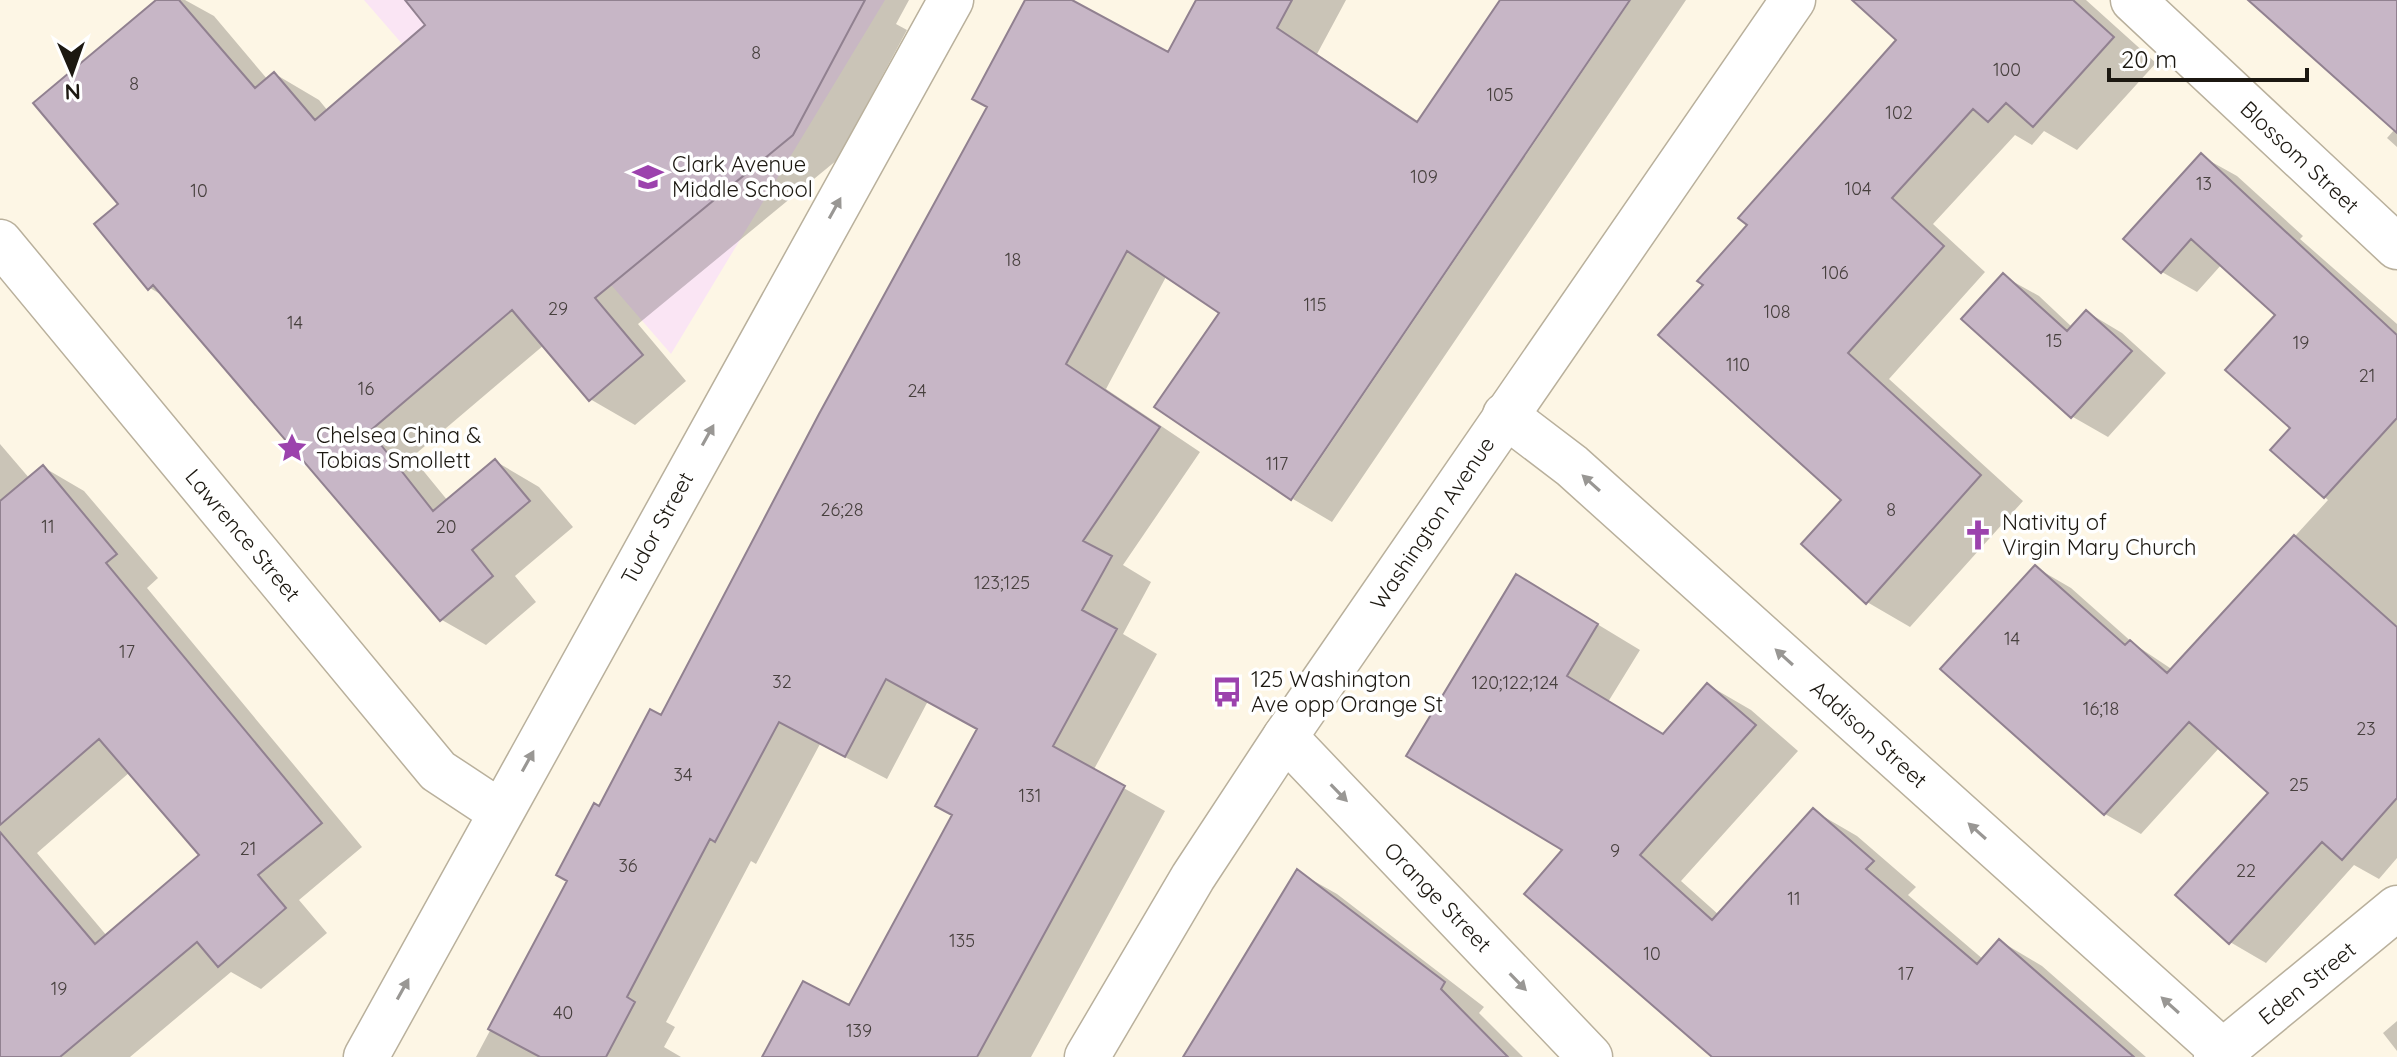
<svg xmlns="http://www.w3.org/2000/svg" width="2397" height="1057" viewBox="0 0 2397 1057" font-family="Quicksand,sans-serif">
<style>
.education{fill:#fae5f4}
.shadow{fill:#0003;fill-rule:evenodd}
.building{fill:#c7b6c6;stroke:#918190;stroke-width:2}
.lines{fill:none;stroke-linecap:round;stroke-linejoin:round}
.minor-casing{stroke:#b9b09c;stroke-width:47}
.secondary-casing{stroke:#b9b09c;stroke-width:47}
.minor{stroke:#fff;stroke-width:44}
.secondary{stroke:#fff;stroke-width:44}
.oneway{fill:#999794}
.labels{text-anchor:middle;stroke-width:7;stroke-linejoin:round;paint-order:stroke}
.number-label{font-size:18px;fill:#47403e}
.street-label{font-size:22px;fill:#1c1811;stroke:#fff}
.poi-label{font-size:22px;fill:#1c1811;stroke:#fff;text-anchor:start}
</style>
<rect width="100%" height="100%" fill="#fdf6e5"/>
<path class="education" d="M364,0H885L671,354Z"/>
<path class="shadow" d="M159,0H185L214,16L268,80L275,74L319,100L328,111L428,25L407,0H909L896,24L907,30L837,160L638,324L686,381L635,425L590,399L544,345L412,457L448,501L495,461L539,487L573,527L515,576L536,602L486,645L442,620L167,298L150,288L121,204Z
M1027,0H1068L1169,55L1199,0H1346L1317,54L1419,122L1502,0H1627L1222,313L1167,275L1106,389L1200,452L1123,565L1151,582L1123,634L1157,654L1093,771L1165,811L1031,1057H769L850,1008L955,815L979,729L928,701L887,779L820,744L756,864L751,861L666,1022L675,1027L664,1047L681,1057H476L570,880L600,808L662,718L989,107Z
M1631,0H1686L1332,522L1293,499Z
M1902,0H2086L2156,63L2077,150L2044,131L2032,145L2015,135L1933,224L1985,272L1889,379L2023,501L1910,627L1867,602L1844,499L1705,285L1899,39Z
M2265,0H2397V147L2387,138L2395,129Z
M2201,156L2237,176L2303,236L2300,239L2397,324V858L2379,879L2354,865L2266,963L2230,942L2271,793L2220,747L2141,834L2105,814L1943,669L2035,567L2071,588L2134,644L2173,670L2328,500L2273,450L2292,428L2277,315L2222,264L2197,292L2162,272Z
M2003,276L2039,296L2073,328L2087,312L2122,333L2166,373L2108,437L2073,417L1964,318Z
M0,444L30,479L43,467L84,491L158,578L147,588L362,847L299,900L327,933L261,989L231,972L130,1057H0ZM130,772L202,855L107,936L37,853Z
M1559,601L1640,650L1608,702L1664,736L1708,685L1751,710L1798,751L1681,881L1719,915L1814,811L1857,836L1916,887L1908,895L1984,960L2000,941L2042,966L2146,1057H1715L1565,850Z
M1298,872L1337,894L1484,1007L1479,1013L1523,1057H1188Z
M2397,1021V1051L2383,1033Z"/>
<path class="building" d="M156,0H179L255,88L274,72L315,120L425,25L405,0H865L793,135L595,298L643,355L589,401L512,310L370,431L433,511L495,459L530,501L472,550L493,576L440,621L153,285L148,290L94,224L118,204L33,103Z
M1025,0H1072L1168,52L1196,0H1292L1277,28L1417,122L1500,0H1630L1291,500L1154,407L1219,313L1127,251L1066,364L1160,427L1083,541L1112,556L1082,610L1117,629L1053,746L1125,786L977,1057H762L803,981L849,1005L952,815L935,806L977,729L886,679L845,757L779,722L715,842L710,839L627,997L635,1002L606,1057H540L488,1029L567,881L556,875L594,803L599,806L650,709L661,715L819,414L987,107L972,99Z
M1852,0H2073L2114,37L2033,127L2006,103L1988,122L1973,109L1892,198L1944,246L1848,353L1981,475L1866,604L1801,544L1841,500L1658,335L1703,285L1697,281L1747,225L1738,218L1896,40Z
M2248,0H2397V133Z
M2201,153L2397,335V418L2324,498L2270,450L2290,428L2225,370L2275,315L2191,239L2161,273L2123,239Z
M2003,273L2067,331L2086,310L2132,351L2071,418L1961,319Z
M43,465L117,554L106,563L322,823L258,875L286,908L218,967L197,942L60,1057H0V832L95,944L199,855L99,739L0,825V501Z
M2294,535L2397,627V798L2342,860L2322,842L2229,944L2175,895L2268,793L2189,722L2104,815L1940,669L2035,565L2125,645L2130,640L2167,673Z
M1516,574L1598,624L1567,676L1663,734L1707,683L1756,725L1640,855L1712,920L1813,808L1874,861L1866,869L1977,964L1999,939L2134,1057H1712L1524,894L1562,850L1406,756Z
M1297,869L1445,982L1441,989L1508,1057H1183Z"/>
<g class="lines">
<g class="minor-casing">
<path id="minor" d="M2133,0L2397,247
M0,242L438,771L500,812
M1505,415L1572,466L2229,1057
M1285,737L1590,1057
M366,1057L951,0
M2216,1057L2397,908"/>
</g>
<g class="secondary-casing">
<path id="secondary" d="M1087,1057L1193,877L1285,737L1793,0"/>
</g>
<use href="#minor" class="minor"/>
<use href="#secondary" class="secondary"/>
</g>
<defs><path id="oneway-solid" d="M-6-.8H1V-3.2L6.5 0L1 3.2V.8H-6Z" transform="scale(2)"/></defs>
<g class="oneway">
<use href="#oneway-solid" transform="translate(835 208) rotate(-61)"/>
<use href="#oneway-solid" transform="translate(708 435) rotate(-61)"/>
<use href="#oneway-solid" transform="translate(1591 483) rotate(-138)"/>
<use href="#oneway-solid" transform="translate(1784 657) rotate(-138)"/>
<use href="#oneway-solid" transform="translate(528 761) rotate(-61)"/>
<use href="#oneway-solid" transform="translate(1339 793) rotate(46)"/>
<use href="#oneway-solid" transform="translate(1977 831) rotate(-138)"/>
<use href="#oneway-solid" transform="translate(1518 982) rotate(46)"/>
<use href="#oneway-solid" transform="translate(403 989) rotate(-61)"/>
<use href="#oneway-solid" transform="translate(2170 1005) rotate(-138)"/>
</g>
<defs>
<g id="school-bare" transform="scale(2.4)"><path d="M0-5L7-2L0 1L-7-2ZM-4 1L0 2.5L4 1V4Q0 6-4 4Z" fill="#9c42ad" stroke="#fff" stroke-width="2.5" paint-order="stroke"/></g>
<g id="sight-bare" transform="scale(2.4)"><path d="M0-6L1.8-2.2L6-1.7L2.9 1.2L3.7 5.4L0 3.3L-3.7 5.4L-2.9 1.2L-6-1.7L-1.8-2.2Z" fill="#9c42ad" stroke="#fff" stroke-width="2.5" paint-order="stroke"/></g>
<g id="church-bare" transform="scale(2.4)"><path d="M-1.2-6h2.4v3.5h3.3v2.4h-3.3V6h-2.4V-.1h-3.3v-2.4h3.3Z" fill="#9c42ad" stroke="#fff" stroke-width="2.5" paint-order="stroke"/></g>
<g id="bus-bare" transform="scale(2.4)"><path d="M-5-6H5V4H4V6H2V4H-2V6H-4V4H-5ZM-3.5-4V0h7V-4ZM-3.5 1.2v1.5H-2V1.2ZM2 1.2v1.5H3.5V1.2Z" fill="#9c42ad" stroke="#fff" stroke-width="2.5" paint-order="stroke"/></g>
</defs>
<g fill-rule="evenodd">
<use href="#school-bare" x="648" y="177"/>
<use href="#sight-bare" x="292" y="448"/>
<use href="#church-bare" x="1978" y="535"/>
<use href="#bus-bare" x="1227" y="692"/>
</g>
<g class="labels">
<g class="number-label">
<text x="756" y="59">8</text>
<text x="2007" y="76">100</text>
<text x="134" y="90">8</text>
<text x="1500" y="101">105</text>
<text x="1899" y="119">102</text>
<text x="1424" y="183">109</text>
<text x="2204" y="190">13</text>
<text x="1858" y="195">104</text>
<text x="199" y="197">10</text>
<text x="1013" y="266">18</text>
<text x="1835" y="279">106</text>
<text x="1315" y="311">115</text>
<text x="558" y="315">29</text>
<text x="1777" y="318">108</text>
<text x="295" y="329">14</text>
<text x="2054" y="347">15</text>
<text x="2301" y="349">19</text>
<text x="1738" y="371">110</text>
<text x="2367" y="382">21</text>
<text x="366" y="395">16</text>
<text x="917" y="397">24</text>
<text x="1277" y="470">117</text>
<text x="842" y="516">26;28</text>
<text x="1891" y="516">8</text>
<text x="48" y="533">11</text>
<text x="446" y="533">20</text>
<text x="1002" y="589">123;125</text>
<text x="2012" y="645">14</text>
<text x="127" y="658">17</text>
<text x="782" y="688">32</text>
<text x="1515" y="689">120;122;124</text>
<text x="2101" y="715">16;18</text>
<text x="2366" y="735">23</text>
<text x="683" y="781">34</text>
<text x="2299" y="791">25</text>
<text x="1030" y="802">131</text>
<text x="248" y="855">21</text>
<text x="1615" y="857">9</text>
<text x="628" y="872">36</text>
<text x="2246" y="877">22</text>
<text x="1794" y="905">11</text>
<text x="962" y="947">135</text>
<text x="1652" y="960">10</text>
<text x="1906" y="980">17</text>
<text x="59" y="995">19</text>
<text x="563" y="1019">40</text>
<text x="859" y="1037">139</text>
</g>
<g class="street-label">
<text transform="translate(2300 157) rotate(43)" y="8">Blossom Street</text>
<text transform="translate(1432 523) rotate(-56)" y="8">Washington Avenue</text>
<text transform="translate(657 528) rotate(-61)" y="8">Tudor Street</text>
<text transform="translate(243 535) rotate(50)" y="8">Lawrence Street</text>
<text transform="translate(1869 734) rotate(42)" y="8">Addison Street</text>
<text transform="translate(1438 897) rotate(46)" y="8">Orange Street</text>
<text transform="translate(2307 983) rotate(-39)" y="8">Eden Street</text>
</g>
<g class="poi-label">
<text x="672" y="172">Clark Avenue<tspan x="672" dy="25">Middle School</tspan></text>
<text x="316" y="443">Chelsea China &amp;<tspan x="316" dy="25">Tobias Smollett</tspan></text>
<text x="2002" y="530">Nativity of<tspan x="2002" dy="25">Virgin Mary Church</tspan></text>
<text x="1251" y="687">125 Washington<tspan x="1251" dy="25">Ave opp Orange St</tspan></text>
</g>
</g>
<g transform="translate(72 72) rotate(178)" stroke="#ffffff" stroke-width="6" paint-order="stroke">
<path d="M0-6L14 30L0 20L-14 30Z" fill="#1c1811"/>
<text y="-12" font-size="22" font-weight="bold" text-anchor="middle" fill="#1c1811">N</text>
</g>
<path d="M2109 68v12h198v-12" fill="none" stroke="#1c1811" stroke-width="4"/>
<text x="2121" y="68" font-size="24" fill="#1c1811" stroke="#ffffff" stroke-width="6" paint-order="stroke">20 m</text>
</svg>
